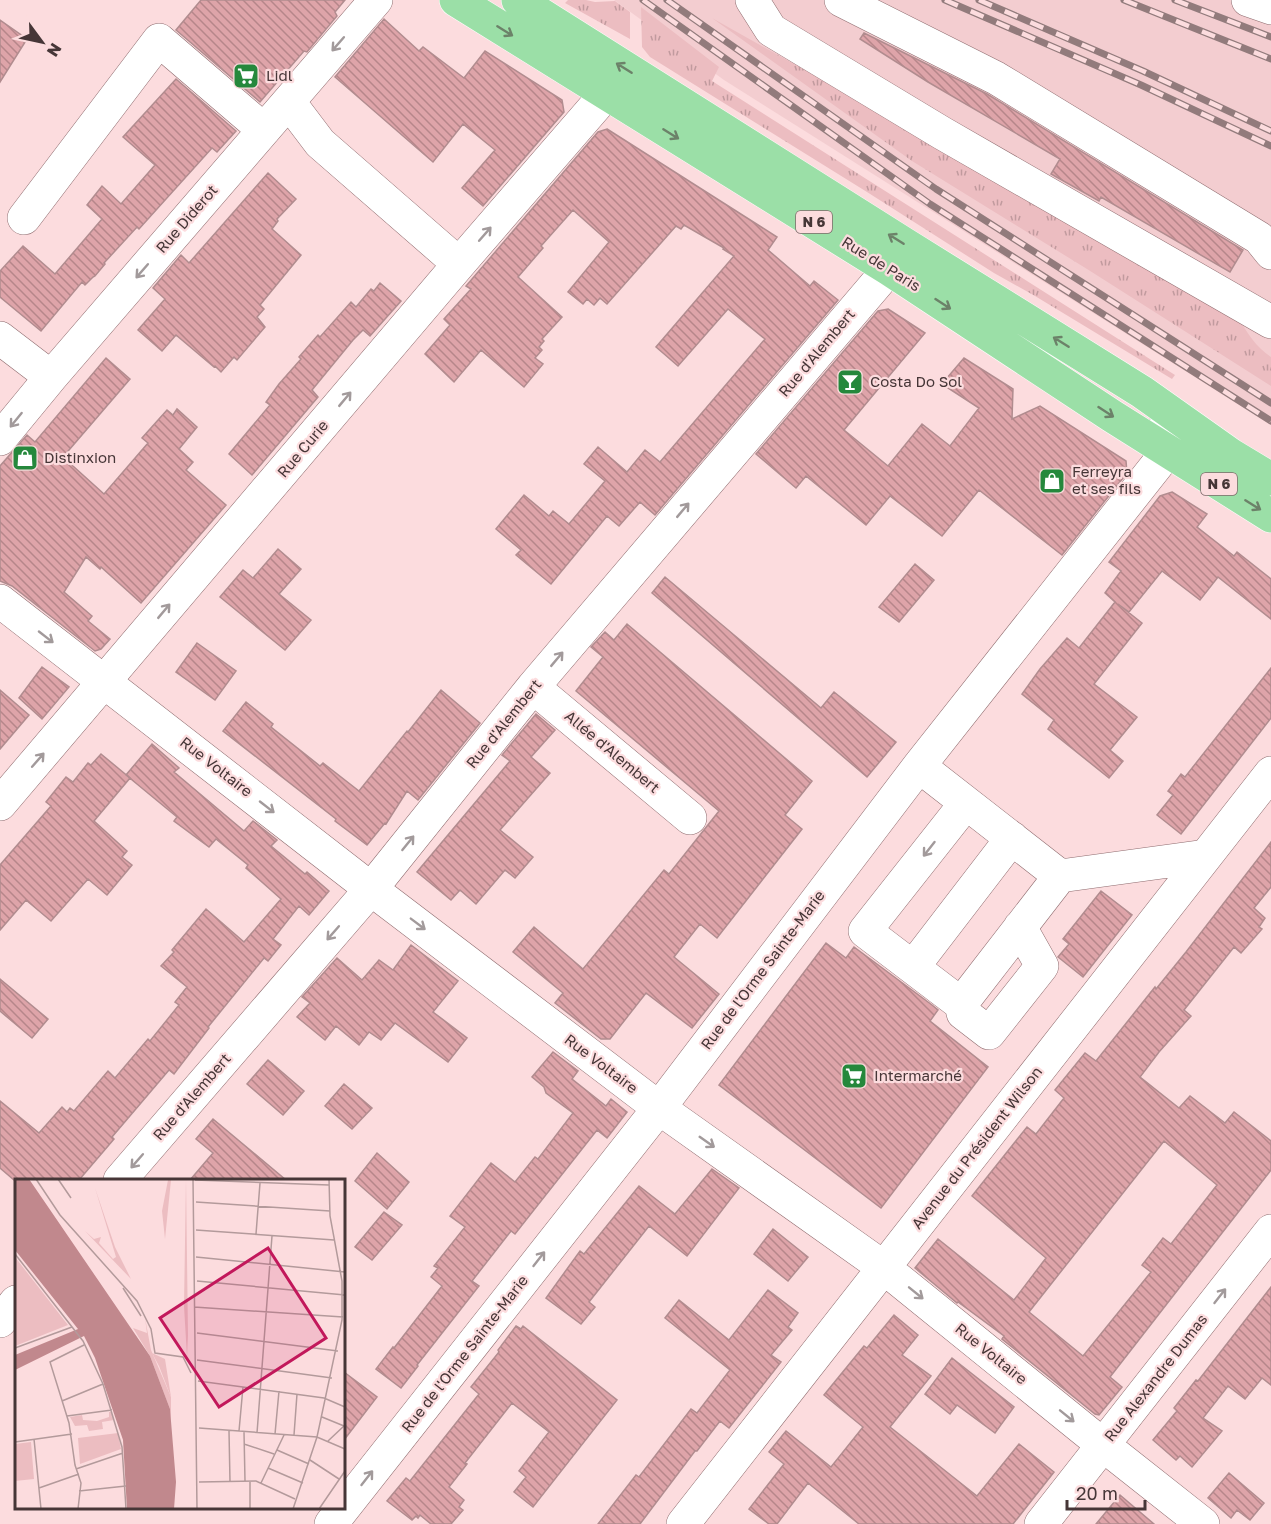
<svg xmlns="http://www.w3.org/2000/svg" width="1271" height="1524" viewBox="0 0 1271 1524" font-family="'Golos Text',sans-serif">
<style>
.built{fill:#f3cdd0}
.grass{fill:url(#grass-tufts)}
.building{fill:url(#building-back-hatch);stroke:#b18c8f;stroke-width:1.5;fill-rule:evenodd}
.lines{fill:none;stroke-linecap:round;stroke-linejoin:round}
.minor-casing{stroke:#8f6c6f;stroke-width:34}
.major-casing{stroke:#fff;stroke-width:34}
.minor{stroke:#fff;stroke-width:33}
.major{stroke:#9bdfa7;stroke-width:33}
.rail-casing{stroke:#927b7c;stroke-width:7}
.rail{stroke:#fcdcde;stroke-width:4.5;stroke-dasharray:14;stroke-linecap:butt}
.oneway{stroke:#6c8269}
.oneway2{stroke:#a29a9b}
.labels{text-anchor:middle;stroke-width:4.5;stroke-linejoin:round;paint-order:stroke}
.shield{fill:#fcdcde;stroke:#7d6869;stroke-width:1.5}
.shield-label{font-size:14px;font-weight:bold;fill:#463637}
.poi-label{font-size:15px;fill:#463637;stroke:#fcdcde;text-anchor:start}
.street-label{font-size:15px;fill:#463637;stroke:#fcdcde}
.inset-road{fill:none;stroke:#b39a9b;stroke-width:1.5}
.view{fill:#c2185b;fill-opacity:0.15;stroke:#c2185b;stroke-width:3}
.inset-edge{fill:none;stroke:#463637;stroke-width:3}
</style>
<defs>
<pattern id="grass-tufts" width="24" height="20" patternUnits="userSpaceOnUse" patternTransform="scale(1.5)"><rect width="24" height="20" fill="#ecbdc1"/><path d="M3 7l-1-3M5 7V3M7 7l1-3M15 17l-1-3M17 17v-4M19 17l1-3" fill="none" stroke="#c19a9e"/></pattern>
<pattern id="building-back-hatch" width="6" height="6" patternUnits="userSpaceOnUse" patternTransform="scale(1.5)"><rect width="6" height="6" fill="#dea4a9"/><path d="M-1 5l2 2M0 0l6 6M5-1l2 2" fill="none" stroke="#b6868a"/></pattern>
</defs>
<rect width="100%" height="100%" fill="#fcdcde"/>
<path class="built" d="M614,0H1271V425L724,80Z"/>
<path class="grass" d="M568,0H586L595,2L615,1L630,12V39L565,3Z
M641,7L719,67L712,81L1175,375L1172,379L1035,296L994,273L867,192L650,57L642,47Z
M712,18L1106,239L1238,317C1247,333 1256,347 1271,357V386L1087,269L912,161Z"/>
<path class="building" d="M201,0H345L335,12L337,16L307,52L304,51L260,102L176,30Z
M384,19L419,51L423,47L464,78L485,51L562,100L564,112L483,206L462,188L495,150L463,124L433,162L335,77Z
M0,20L27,39L0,82Z
M864,33L987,94L1243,250L1230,272L1101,197L1099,201L1051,174L1060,159L928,82L860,39Z
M176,79L236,131L217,152L212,148L139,229L137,227L104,263L105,264L95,276L93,277L85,285L82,282L41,331L0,297V271L23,246L55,274L102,219L87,205L102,186L121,204L155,165L123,137Z
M607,129L777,237L768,250L810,286L814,281L838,300L655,515L640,502L619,526L607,516L551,584L516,555L521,550L496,529L524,495L549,516L553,511L569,524L605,481L584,464L598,447L627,472L645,450L660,462L765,339L728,309L678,366L656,347L734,256L723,249L724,248L684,225L681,229L676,226L607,304L600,298L594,305L587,299L583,304L568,292L609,242L573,210L541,246L543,248L518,277L562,317L542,339L544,341L539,347L542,350L535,358L543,364L524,387L481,350L454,382L425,354L450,325L444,319L471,289L466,286L598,132Z
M268,173L296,199L277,219L278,221L272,229L301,255L260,305L264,309L257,317L265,327L237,360L234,357L221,372L215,366L214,367L176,335L162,351L138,330L165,299L153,288L181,255L189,263Z
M380,283L401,301L370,336L363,330L353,340L312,390L318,397L252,475L229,454L270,405L266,402L279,384L301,359L299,357L318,335L320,337L351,302L356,307L371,289L374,291Z
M888,309L925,333L844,430L888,466L922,424L950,446L979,408L945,386L949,381L946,379L964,358L1013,389L1012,419L1040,406L1126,461L1127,473L1062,555L979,490L942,536L890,496L866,525L806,476L796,488L756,454L878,311Z
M106,358L130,379L63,457L104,494L148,443L142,438L167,410L173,415L177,409L197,427L179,449L193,462L186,470L226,505L141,603L101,567L100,569L86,557L64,592L92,616L88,621L110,639L101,649L95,651L12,586L0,581V466L27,435L35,442Z
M1172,492L1207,514L1197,527L1234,556L1237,552L1271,579V619L1218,577L1200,600L1162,571L1129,612L1118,604L1142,623L1094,684L1137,717L1110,750L1123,761L1109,778L1048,729L1054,720L1022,694L1040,669L1067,638L1079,648L1115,602L1105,593L1121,571L1109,562L1160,496Z
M278,549L301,569L279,594L311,620L285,650L220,597L243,570L253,578Z
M915,564L934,580L899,622L879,607Z
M665,577L821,708L834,692L896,742L867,777L652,593Z
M627,624L812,781L785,815L802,829L717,938L700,924L674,957L719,994L692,1028L646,993L610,1039H601L555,1003L563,993L513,952L534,927L583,969L664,870L669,874L719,811L576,691L603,657L591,647L605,632L614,640Z
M197,643L236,671L215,700L176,672Z
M42,667L69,687L42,719L19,698Z
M1271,668V718L1181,834L1157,815L1173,795L1168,791L1181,774L1185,777Z
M0,690L29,715L0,749Z
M441,690L480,723L418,800L407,791L386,824L385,823L367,845L335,821L336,819L223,731L246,702L273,724L271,727L320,766L323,763L359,791L407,731L408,732Z
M536,714L555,730L531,757L550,773L500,830L533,857L515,878L505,870L476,904L460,890L451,900L417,872L510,761L502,755Z
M152,744L179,768L174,772L244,831L253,821L277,840L271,846L305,874L307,872L329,891L309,915L299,906L273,939L281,945L268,961L264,958L208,1027L209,1028L174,1074L169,1070L112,1137L114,1139L79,1180H14L0,1168V1101L39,1133L62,1107L67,1112L70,1108L74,1111L108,1071L115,1078L148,1039L150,1041L179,1005L175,1002L187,987L161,966L174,952L172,950L206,909L244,942L281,899L246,868L248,865L216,839L209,847L174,821L177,817L126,775Z
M101,754L130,778L94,821L127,851L122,857L132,865L107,895L88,879L51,921L26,900L0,930V865L51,806L46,802L66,777L73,782L88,763L91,765Z
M1271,842V887L1254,908L1265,918L1259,927L1262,929L1241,953L1234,947L1184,1010L1191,1016L1159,1052L1140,1077L1179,1108L1190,1096L1225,1123L1234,1112L1271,1141V1170L1110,1377L1122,1387L1099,1415L1095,1414L1002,1339L1004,1336L958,1302L957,1303L915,1268L938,1239L1014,1300L1046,1258L972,1196L1027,1127L1036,1134L1064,1098L1055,1090L1085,1053L1096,1061L1155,987L1156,989L1186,952ZM1164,1141L1217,1185L1171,1244L1163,1238L1142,1265L1151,1272L1083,1356L1029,1312Z
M1101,891L1132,915L1083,977L1058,957L1069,944L1063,939Z
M826,943L846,958L854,947L932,1005L938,1010L930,1021L988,1067L881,1208L719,1085Z
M411,945L458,981L433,1012L467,1038L448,1062L395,1023L381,1040L369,1032L359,1045L336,1026L325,1040L297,1017L310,1003L302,997L337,958L362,980L379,960L393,970Z
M0,979L48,1019L32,1038L0,1011Z
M553,1052L578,1071L572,1079L606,1106L611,1099L627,1112L607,1138L597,1130L515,1234L511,1231L472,1281L479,1286L417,1365L418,1366L401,1388L376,1369L393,1347L394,1348L442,1286L431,1277L438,1268L434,1266L465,1227L450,1216L491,1163L515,1182L535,1157L538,1159L573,1113L546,1093L544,1087L532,1077Z
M268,1060L304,1091L283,1115L247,1084Z
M344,1084L372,1108L352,1129L325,1106Z
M213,1119L286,1180H190L213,1153L196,1139Z
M377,1153L409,1182L387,1209L355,1181Z
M712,1169L739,1188L687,1256L649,1226L589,1302L595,1307L581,1324L546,1298L580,1251L584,1254L639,1186L675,1214Z
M384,1212L402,1225L372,1260L355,1247Z
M773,1229L808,1257L788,1281L754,1254Z
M1271,1287V1385L1262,1378L1245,1399L1228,1386L1203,1418L1222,1431L1192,1467L1180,1456L1176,1460L1153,1440L1177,1411L1174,1408L1196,1380L1198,1381Z
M768,1290L798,1313L788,1327L792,1330L771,1355L781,1362L729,1428L720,1421L697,1451H695L640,1524H598L636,1475L639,1477L691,1409L697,1413L730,1370L665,1318L679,1300L729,1340Z
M894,1315L918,1335L902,1355L931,1376L890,1427L977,1496L1019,1444L1054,1472L1013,1524H859L808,1483L777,1524H769L749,1509L784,1464L769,1452L786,1431L831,1467L863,1427L824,1395L864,1346L867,1348Z
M516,1326L521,1329L523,1326L617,1400L533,1507L514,1492L526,1477L519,1471L549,1432L512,1403L465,1463L467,1464L449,1487L464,1500L459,1507L463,1510L451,1524H431L420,1515L418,1518L416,1516L412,1520L387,1501L406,1478L410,1481L479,1394L471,1387L499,1352L498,1350Z
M952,1358L1014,1407L995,1433L957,1405L950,1414L925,1394Z
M344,1372L377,1397L344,1440Z
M1229,1473L1264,1503L1250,1520L1237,1510L1231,1518L1208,1498Z
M1120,1495L1154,1524H1096Z"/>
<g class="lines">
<g class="minor-casing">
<path id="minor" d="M752,0L771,30L942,133L1271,322
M841,0L996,78L1259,238L1271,253
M1248,0L1271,8
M289,102L320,143L459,264
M24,218L159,40L264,130
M0,338L51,377
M0,439L51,377L376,0
M0,601L371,889L659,1108L883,1267L1103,1445L1203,1524
M533,687L690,818
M919,766L1060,876L961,1004
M966,803L865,931L961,1004L963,1013L989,1033L1042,966L1020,927
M0,804L459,264L606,94
M1060,876L1206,856
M913,967L1012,838
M120,1180L371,889L533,687L889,269
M0,1321L16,1302
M331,1524L659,1108L919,766L1168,451L1166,424
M683,1524L1271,773
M1041,1524L1271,1231"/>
</g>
<g class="major-casing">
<path id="major" d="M456,0L889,269L1112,416L1271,516
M518,0L906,245L1142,392L1231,455L1271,479"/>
</g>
<use href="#minor" class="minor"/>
<use href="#major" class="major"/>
<g class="rail-casing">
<path id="rail" d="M643,0L930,204L1271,421
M667,0L936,189L1271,403
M945,0L1141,85L1271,146
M979,0L1143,71L1271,131
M1124,0L1271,59
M1175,0L1271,37"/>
</g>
<use href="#rail" class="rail"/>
</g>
<defs><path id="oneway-shaft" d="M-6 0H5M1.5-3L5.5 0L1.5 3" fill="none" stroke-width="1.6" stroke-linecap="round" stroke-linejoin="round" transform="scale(1.5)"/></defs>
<g class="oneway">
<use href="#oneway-shaft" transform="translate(505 31) rotate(32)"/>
<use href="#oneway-shaft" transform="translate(624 68) rotate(-148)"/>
<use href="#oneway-shaft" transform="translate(671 134) rotate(32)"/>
<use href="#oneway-shaft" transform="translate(896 239) rotate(-148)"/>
<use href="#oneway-shaft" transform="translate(943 304) rotate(33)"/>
<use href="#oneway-shaft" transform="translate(1061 342) rotate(-148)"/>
<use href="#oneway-shaft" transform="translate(1106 412) rotate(33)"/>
<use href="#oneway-shaft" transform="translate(1253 505) rotate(32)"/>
</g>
<g class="oneway2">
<use href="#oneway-shaft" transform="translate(338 44) rotate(131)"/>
<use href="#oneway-shaft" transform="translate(485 234) rotate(-49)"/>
<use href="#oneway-shaft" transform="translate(142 271) rotate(131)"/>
<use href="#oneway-shaft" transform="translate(345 399) rotate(-50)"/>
<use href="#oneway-shaft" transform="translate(16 420) rotate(129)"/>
<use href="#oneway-shaft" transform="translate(683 510) rotate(-50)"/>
<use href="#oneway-shaft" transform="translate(164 611) rotate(-50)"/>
<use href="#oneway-shaft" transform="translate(46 637) rotate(38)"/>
<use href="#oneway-shaft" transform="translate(557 659) rotate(-50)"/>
<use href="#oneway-shaft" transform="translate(38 760) rotate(-49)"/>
<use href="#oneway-shaft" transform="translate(267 807) rotate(38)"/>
<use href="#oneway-shaft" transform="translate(408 843) rotate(-51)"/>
<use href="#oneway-shaft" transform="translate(929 849) rotate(128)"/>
<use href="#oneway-shaft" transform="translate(418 924) rotate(37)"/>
<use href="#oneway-shaft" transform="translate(333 933) rotate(131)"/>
<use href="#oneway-shaft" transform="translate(707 1142) rotate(35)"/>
<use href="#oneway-shaft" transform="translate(137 1161) rotate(131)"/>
<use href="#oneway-shaft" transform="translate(539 1259) rotate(-52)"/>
<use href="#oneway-shaft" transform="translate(916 1293) rotate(39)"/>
<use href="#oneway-shaft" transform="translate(1220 1296) rotate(-52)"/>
<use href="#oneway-shaft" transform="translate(1067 1416) rotate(39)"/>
<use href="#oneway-shaft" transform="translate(367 1478) rotate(-52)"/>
</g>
<defs>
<g id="supermarket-square" transform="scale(1.35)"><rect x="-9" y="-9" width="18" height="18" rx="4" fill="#25883c" stroke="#fcdcde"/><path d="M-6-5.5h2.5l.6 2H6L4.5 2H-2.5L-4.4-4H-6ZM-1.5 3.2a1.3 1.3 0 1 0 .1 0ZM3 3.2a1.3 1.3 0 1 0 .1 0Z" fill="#fff"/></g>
<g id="bar-square" transform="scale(1.35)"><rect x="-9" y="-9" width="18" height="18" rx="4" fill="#25883c" stroke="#fcdcde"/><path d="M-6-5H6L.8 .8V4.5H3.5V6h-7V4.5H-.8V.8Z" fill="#fff"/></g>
<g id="shop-square" transform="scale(1.35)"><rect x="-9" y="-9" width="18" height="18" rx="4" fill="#25883c" stroke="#fcdcde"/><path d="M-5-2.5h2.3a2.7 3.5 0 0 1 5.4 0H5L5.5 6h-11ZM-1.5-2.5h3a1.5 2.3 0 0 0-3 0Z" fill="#fff"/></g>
</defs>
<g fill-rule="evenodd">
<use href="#supermarket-square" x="246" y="76"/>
<use href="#bar-square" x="850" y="382"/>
<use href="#shop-square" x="25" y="458"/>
<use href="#shop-square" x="1052" y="481"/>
<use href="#supermarket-square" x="854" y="1076"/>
</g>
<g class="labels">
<g class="shield">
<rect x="796" y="211" width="36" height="22" rx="4.5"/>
<rect x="1201" y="473" width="36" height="22" rx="4.5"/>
</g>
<g class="shield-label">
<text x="814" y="227">N 6</text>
<text x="1219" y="489">N 6</text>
</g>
<g class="poi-label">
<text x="266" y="81">Lidl</text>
<text x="870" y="387">Costa Do Sol</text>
<text x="44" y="463">Distinxion</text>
<text x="1072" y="477">Ferreyra<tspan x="1072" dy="17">et ses fils</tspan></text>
<text x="874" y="1081">Intermarché</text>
</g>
<g class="street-label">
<text transform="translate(187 219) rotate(-49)" y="5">Rue Diderot</text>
<text transform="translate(881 264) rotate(32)" y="5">Rue de Paris</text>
<text transform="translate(817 353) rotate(-50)" y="5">Rue d'Alembert</text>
<text transform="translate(303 449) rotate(-50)" y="5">Rue Curie</text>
<text transform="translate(504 724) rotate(-51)" y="5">Rue d'Alembert</text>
<text transform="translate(612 752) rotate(40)" y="5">Allée d'Alembert</text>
<text transform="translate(216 767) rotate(38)" y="5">Rue Voltaire</text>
<text transform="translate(763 970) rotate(-53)" y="5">Rue de l'Orme Sainte-Marie</text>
<text transform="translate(601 1064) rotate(37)" y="5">Rue Voltaire</text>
<text transform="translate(192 1097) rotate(-49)" y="5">Rue d'Alembert</text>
<text transform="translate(977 1148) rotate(-52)" y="5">Avenue du Président Wilson</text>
<text transform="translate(465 1354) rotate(-52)" y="5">Rue de l'Orme Sainte-Marie</text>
<text transform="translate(991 1354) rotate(39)" y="5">Rue Voltaire</text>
<text transform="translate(1156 1378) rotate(-52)" y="5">Rue Alexandre Dumas</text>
</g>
</g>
<g transform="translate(15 1179)">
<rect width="330" height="330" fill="#fcdcde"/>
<path d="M171,0L173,157L172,178L169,127ZM153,1H156L150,60L147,32ZM80,9L100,68L116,100L70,52L79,60L86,58L84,64L98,80L101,78ZM0,78L53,146L0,167ZM137,174L150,180L156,218L144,187ZM94,233H96L99,241L87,243L88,250L74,252L72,246L60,247L55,238L67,236L68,241L82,242L94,238ZM103,254L106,270L65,285L63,259ZM16,263L19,300L0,302V265Z" fill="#ecbdc1"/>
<path d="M130,139L136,171L156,218V246L155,230L135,177L118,149L132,154Z" fill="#ecbdc1"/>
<path d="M0,0H14L135,177L155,230L161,303L159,330H112L108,261L80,179L69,157L0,191V176L63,150L0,71Z" fill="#c1888d"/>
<path class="inset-road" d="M21,0L45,36L122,122L136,150L140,174L168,178L176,194M43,0L56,19M178,0L182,330M180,1L314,6M181,23L315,32M181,51L319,61M241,55L245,4M0,75L68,162L88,205L107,268L111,330M181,78L330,93M182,102L330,116M108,109L126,137M179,128L328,138M182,154L323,172M0,169L57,148M182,181L317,199M183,202L309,219L330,228M47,222L88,205M52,237L97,231M307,238L329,247M184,249L302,258L330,270M214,252L215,303M224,252L228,208M229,253L230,302M242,254L257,57M260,255L264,212M279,256L282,215M19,260L26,330M313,262L330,246M0,263L57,255M229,265L259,275M262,271L294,285M295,281L324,300M253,289L288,304M61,290L108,274M235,302V330M184,303L241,302L280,320M246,304L269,256M24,309L64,295M64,312L111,307M63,330L66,304L60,286L54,244L35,183L69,166M278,330L302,258L327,141V102L315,37L314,0M304,330L330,292"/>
<path class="view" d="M253,69L311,159L204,228L145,139Z"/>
<rect width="330" height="330" class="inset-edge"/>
</g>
<g transform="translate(42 42) rotate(123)" stroke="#fcdcde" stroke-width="4.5" paint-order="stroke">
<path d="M0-4.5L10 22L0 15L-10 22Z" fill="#463637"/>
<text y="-9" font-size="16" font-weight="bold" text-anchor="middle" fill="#463637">N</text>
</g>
<path d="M1067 1500v9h78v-9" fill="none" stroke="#463637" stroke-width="3"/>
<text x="1076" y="1500" font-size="18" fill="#463637" stroke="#fcdcde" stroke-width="4.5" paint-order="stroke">20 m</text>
</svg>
